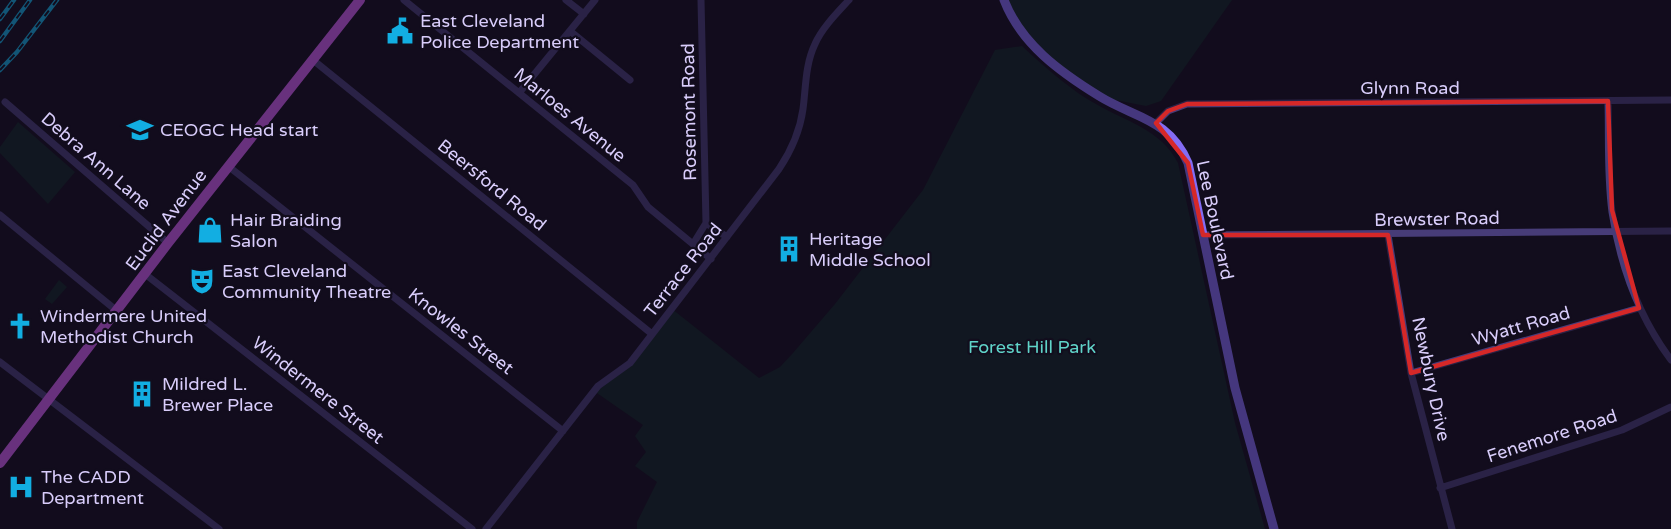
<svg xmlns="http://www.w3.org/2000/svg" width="1671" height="529" viewBox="0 0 1671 529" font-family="'Varela Round',sans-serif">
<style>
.green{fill:#112426}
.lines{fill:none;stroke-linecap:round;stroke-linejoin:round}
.street{stroke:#473c78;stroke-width:7}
.secondary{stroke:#846cf3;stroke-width:9}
.primary{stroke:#d15df2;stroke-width:10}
.rail-casing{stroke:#12aee2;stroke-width:4.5}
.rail{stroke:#120d1d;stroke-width:2;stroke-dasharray:7;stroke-linecap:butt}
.marked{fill:none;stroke:#d62828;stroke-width:4.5;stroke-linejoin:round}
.labels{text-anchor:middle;stroke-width:4.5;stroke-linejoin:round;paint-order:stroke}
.poi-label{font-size:18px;fill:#d9cdfb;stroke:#120d1d;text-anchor:start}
.street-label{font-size:18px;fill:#d9cdfb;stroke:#120d1d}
.park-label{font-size:18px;fill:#60d4c9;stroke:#120d1d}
</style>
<rect width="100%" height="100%" fill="#120d1d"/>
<path class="green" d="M1004,0H1232L1161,101L1146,106L1100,97L1041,55Z
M1022,46C1041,64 1073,92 1096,104C1126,122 1161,129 1178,163L1235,423L1265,529H637V522L657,482L635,466L646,452L635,436L643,425L594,391L630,363L672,309L759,378L780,367L793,353L835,304L923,190L995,50Z
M18,122L75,172L48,204L0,153V147Z
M59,280L67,287L52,304L45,299Z"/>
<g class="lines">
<path class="street" d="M404,0L633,185L648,207L711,259
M566,0L584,14
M570,31L630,80
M313,60L652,334
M519,93L595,0
M1608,101C1609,138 1607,175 1612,212C1620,264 1639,317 1671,360
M5,102L168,243
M1156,123L1168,111L1187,104L1671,100
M228,166L563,431
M0,215L117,311
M706,223L727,237
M1203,235L1671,231
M1388,235L1411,373L1452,529
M693,244L706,223L701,0
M145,274L472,529
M0,362L219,529
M1411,373L1639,308
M1440,488L1622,430L1671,407
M486,529L598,386L630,363L779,169C791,151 800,131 803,109C806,87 805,65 815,44C822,28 837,13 849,0"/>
<path class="secondary" d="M1004,0C1021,44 1060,72 1099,96C1134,118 1169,118 1188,163L1235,388L1274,529"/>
<path class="primary" d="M0,463L168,243L360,0"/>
<g class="rail-casing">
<path id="rail" d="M0,19L14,0
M0,41L30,0
M0,70L17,52L57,0"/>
</g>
<use href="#rail" class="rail"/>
</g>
<path d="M0 0H1671V529H0ZM1608,101L1612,210L1639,308L1411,373L1388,235H1203L1188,163L1156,123L1168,111L1187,104Z" fill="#120d1d" fill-opacity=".55" fill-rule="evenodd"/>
<path class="marked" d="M1608,101L1612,210L1639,308L1411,373L1388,235H1203L1188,163L1156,123L1168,111L1187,104Z"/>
<defs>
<g id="civic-bare" transform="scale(2.07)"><path d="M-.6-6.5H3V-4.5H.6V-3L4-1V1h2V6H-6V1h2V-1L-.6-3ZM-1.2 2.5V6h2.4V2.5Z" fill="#12aee2" stroke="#120d1d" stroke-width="2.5" paint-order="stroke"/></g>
<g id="school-bare" transform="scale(2.07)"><path d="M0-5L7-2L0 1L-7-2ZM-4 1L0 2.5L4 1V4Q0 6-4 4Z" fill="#12aee2" stroke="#120d1d" stroke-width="2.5" paint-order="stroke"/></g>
<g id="shop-bare" transform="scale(2.07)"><path d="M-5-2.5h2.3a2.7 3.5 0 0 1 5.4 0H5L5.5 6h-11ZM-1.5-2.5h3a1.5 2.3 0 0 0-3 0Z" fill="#12aee2" stroke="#120d1d" stroke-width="2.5" paint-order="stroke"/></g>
<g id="building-bare" transform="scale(2.07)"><path d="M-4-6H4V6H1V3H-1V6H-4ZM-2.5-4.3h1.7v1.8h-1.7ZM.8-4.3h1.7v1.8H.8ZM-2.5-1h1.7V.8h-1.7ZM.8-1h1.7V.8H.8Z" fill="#12aee2" stroke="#120d1d" stroke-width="2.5" paint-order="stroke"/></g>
<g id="theatre-bare" transform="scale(2.07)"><path d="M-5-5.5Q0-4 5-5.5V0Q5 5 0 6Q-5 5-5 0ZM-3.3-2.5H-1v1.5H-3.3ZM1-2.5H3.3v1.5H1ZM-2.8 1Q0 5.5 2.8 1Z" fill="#12aee2" stroke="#120d1d" stroke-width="2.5" paint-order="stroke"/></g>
<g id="church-bare" transform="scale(2.07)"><path d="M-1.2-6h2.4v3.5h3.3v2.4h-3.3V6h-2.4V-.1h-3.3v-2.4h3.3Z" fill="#12aee2" stroke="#120d1d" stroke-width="2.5" paint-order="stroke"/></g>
<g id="hospital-bare" transform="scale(2.07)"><path d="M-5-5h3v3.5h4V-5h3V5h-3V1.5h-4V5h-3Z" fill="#12aee2" stroke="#120d1d" stroke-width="2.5" paint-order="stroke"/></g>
</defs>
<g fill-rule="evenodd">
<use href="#civic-bare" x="400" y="31"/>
<use href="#school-bare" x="140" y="130"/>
<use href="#shop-bare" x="210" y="230"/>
<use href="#building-bare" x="789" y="249"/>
<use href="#theatre-bare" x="202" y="281"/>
<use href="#church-bare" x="20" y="326"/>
<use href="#building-bare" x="142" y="394"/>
<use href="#hospital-bare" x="21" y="487"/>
</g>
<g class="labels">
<g class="poi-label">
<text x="420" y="27">East Cleveland<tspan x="420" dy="21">Police Department</tspan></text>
<text x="160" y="136">CEOGC Head start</text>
<text x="230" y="226">Hair Braiding<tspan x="230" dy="21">Salon</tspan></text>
<text x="809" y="245">Heritage<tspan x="809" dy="21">Middle School</tspan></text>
<text x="222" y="277">East Cleveland<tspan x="222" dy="21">Community Theatre</tspan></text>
<text x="40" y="322">Windermere United<tspan x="40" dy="21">Methodist Church</tspan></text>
<text x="162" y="390">Mildred L.<tspan x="162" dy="21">Brewer Place</tspan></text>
<text x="41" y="483">The CADD<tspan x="41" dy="21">Department</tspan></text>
</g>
<g class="street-label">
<text x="1410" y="94">Glynn Road</text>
<text transform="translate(689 112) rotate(-91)" y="6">Rosemont Road</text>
<text transform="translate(570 115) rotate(39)" y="6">Marloes Avenue</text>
<text transform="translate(96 161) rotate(41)" y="6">Debra Ann Lane</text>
<text transform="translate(492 185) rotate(39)" y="6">Beersford Road</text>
<text transform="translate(1437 219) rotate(-1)" y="6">Brewster Road</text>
<text transform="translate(166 220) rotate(-53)" y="6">Euclid Avenue</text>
<text transform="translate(1215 220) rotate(78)" y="6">Lee Boulevard</text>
<text transform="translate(683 270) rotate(-52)" y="6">Terrace Road</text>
<text transform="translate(1521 326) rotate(-16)" y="6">Wyatt Road</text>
<text transform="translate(461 331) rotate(38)" y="6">Knowles Street</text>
<text transform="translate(1431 379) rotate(78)" y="6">Newbury Drive</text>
<text transform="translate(318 390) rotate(38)" y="6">Windermere Street</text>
<text transform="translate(1552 436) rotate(-18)" y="6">Fenemore Road</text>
</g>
<g class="park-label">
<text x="1032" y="353">Forest Hill Park</text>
</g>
</g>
</svg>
